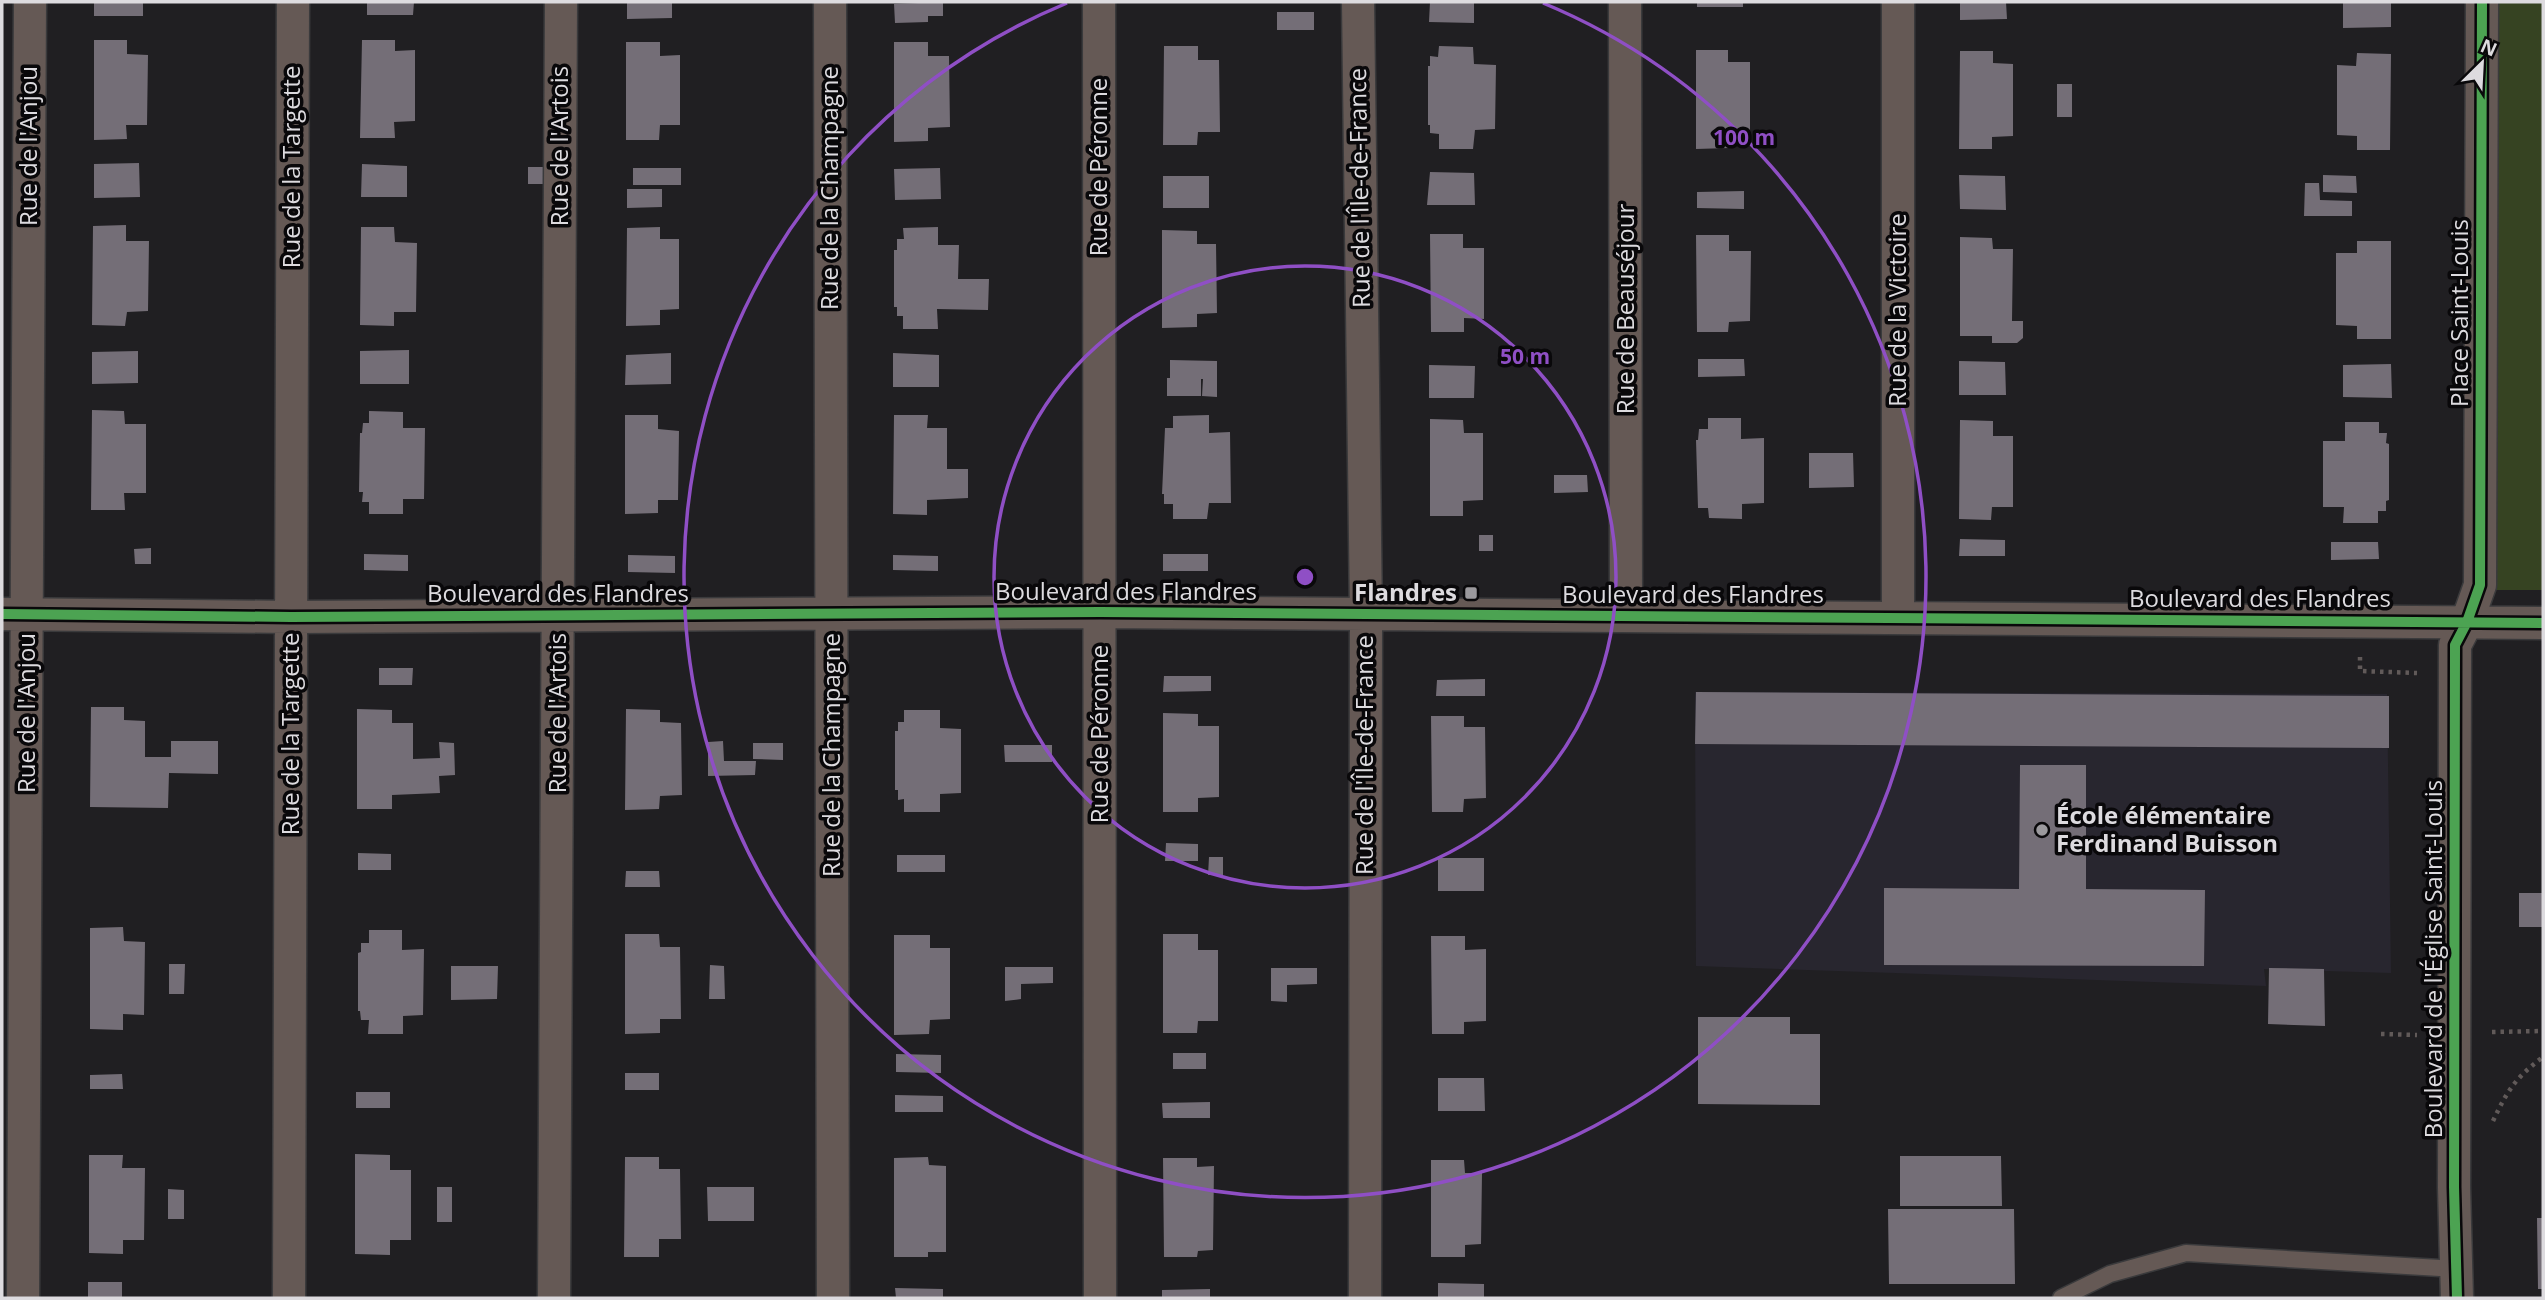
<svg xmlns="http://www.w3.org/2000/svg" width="2545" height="1300" viewBox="0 0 2545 1300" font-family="'Open Sans',sans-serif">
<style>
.built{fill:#28262f}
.forest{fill:#364322}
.building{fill:#746e77}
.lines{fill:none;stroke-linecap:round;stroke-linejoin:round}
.service-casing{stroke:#3a3a3c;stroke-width:19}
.minor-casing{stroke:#3a3a3c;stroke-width:35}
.path{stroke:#615a59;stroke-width:4.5;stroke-dasharray:3.5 5;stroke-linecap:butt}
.service{stroke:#655955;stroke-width:16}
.minor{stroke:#655955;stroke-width:32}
.cycleway-casing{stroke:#09080a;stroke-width:15}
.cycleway{stroke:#4ca352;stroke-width:10}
.ring{fill:none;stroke:#8f4fc5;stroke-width:3.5}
.poi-dot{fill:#9b999d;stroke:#09080a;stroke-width:2.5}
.labels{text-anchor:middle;stroke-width:7;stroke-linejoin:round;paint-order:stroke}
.street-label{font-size:24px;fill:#dddbdf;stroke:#09080a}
.poi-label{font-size:24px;font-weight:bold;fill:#dddbdf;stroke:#09080a;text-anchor:end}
.centre{fill:#8f4fc5;stroke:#09080a;stroke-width:3.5}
.ring-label{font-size:21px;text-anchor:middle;font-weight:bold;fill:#8f4fc5;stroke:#09080a;stroke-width:7;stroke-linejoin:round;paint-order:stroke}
</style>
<rect width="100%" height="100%" fill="#201f22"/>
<path class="built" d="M1695,692L2387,694L2391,973L2264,969L2266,986L1696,966Z"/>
<path class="forest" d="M2495,2H2543V590H2495Z"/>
<path class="building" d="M94,2H143V16H94Z
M367,2H414L413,15H367Z
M943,2V16H928V22L895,23L894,4Z
M1430,2H1474V23L1429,22Z
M1697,2H1743V7H1697Z
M1960,2H2006L2007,19L1960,20Z
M2343,2H2391V27L2343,28Z
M627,3H672V18L627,19Z
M1277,12H1314V30H1277Z
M94,40H127V54L148,55L147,125H126L127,139L94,140Z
M362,40H395V51L415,50V121L394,122L395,138H360Z
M626,42H660V56L680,55V125H660L659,140H626Z
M894,42H928V56H949L950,127L928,128V141L894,142Z
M1164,46H1198V60H1219L1220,132H1198L1197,145H1163Z
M1439,46L1473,47L1474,64L1496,65L1495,129L1475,130L1473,149H1439V134L1430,133V125H1428V66H1430V56L1438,57Z
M1696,50H1728V62H1750V136L1729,137V148L1696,149Z
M1960,51H1993V63L2013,64V136L1992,137V149H1959Z
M2357,53L2391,54L2390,150H2357V136L2337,135V65L2356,66Z
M2057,84H2072V117H2057Z
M139,163L140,197L94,198V164Z
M362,164L407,166V197H361Z
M528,167H547L548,184H528Z
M633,168H681V185H633Z
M940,168L941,199L895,200L894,169Z
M1430,172L1474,173L1475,205H1427Z
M1959,175L2005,176L2006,210L1960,209Z
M2323,175L2356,176L2357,193L2323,192Z
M1163,176H1209V208H1163Z
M2305,183H2319L2320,200L2352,201V216H2304Z
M627,189H662V207L627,208Z
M1744,191V209L1697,208V192Z
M126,225V241H149L148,311L127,312L125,326L92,325L93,226Z
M361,227H394L395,242L417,243L416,312H394V326L360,325Z
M660,227V239H679V309L660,310V325L626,326L627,228Z
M938,227V245H959L958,279H989L988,310L937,309L938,329H903V316H897V307H894V250H897V239H904L903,228Z
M1162,230L1197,231V244H1216L1217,313L1197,314V327L1162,328Z
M1430,234H1463V248H1484V319L1464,318V332H1431Z
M1696,235H1729V251H1751L1750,321L1729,322L1728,332H1697Z
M1960,237L1992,238L1993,249H2013L2012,321H2023V338L2017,343H1992V336H1960Z
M2357,241H2391V339H2357V326L2336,325V253H2357Z
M409,350V384H360V351Z
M138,351V383L92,384V352Z
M671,353V384L625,385L626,355Z
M893,353L939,355V387H893Z
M1698,359H1744L1745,376L1698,377Z
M1170,360L1217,361V397L1202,396L1203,379H1201V396H1167V378H1170Z
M1959,361L2005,362L2006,395H1959Z
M2391,364L2392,398L2343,397V365Z
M1429,365L1475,366L1474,398H1429Z
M92,410L124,411L125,424H146V493H124L125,510H91Z
M369,411L403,412V428H425L424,499H403V514H369V502H362L363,492H359L360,433H362L363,423H369Z
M625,415H658V429L679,431L678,500H658V513L625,514Z
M894,415H928L927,428H947V469H968V498L927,500V515L893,514Z
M1209,415V433L1230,432L1231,503H1209L1207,519H1173V504H1164V494H1162L1165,428H1173V416Z
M1708,418H1741V439L1764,438V503L1742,504V519L1709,518L1708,508H1698L1696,440H1698L1699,429H1708Z
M1430,419L1463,420L1464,433H1483V500L1463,501V516H1430Z
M1960,420L1993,421V436H2013V507H1992L1991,520L1959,519Z
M2345,422H2379V433H2387L2386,443L2389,444V500L2386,501V511H2378V523H2343L2344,507H2323V441H2345Z
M1809,453H1853L1854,487L1809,488Z
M1554,475H1587L1588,492L1554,493Z
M1479,535H1493V551H1479Z
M1960,539L2005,540V556H1959Z
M2331,542H2378L2379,559L2331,560Z
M151,548V564H135L134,549Z
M364,554L408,555V571L364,570Z
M1163,554H1208V571H1163Z
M628,555L675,556V573L628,572Z
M893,555L938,556V571L893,570Z
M379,668H413L412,685H379Z
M1164,676H1211V691L1163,692Z
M1485,679V696H1436L1437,680Z
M1696,692L2389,696V748L1695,744Z
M91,707H124V720L145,721V757H171V741H218V774L169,773L168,808L90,807Z
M357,709L392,710V723H413V759L440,758L439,742L454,743L455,775L439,776L440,793L392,795V809H357Z
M626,709L660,710V722L681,723L682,795L660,796L659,809L625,810Z
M904,710H940V728L961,729V793L940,794V812H904V799L898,800V790H895V731H898V722H904Z
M1163,713L1198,714V726H1219V797L1198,798V812H1163Z
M1431,716H1464V727H1485L1486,798L1464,799L1463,812H1432Z
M723,741L724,761H756L755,775L708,776V742Z
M753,743H783V760L753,759Z
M1004,745H1052V762H1005Z
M2020,765H2086V889L2205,890L2204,966L1884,965V888L2019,889Z
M1166,843L1198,844V861H1165Z
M358,853L391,854V870H358Z
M897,855H945V872H897Z
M1209,857H1223V875H1208Z
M1438,858H1484V891H1438Z
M626,871H659L660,887H625Z
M2519,893H2543V927H2519Z
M123,927L124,941L145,942L144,1015L123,1014V1030L90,1029V928Z
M369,930H402V950L424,949L423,1015L403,1016V1034H368L369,1020H361L360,1011H358V953L361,952V943H369Z
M625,934H659L660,947H680L681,1019H660V1033L625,1034Z
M1163,934H1198V950H1218V1021H1198L1197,1033H1163Z
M894,935H930V948H950V1019L930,1020L929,1034L894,1035Z
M1431,936H1465V950L1486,949V1021L1464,1022V1034H1432Z
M169,964H185L184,994H169Z
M710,965L724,966L725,999H709Z
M451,966H498L497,999L451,1000Z
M1005,967H1053V983L1021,984V999L1005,1001Z
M1271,968H1317V984L1287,985V1002L1271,1001Z
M2269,968L2324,969L2325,1026L2268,1024Z
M1698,1017H1790V1034H1820V1105L1698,1104Z
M1173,1053H1206V1069H1173Z
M896,1054L941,1055V1073L896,1072Z
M625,1073H659V1090H625Z
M122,1074L123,1089H90V1075Z
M1438,1078H1484L1485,1111H1438Z
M356,1092H390V1108H356Z
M895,1095L943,1096V1112H895Z
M1210,1102V1118H1163L1162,1103Z
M355,1154L390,1155V1170H411V1240H390V1255L355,1254Z
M89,1155H123L122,1168H145L144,1240H123V1254L89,1253Z
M1900,1156H2001L2002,1206H1900Z
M625,1157H659V1169H680L681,1239H659V1257H624Z
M928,1157L929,1165L946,1166V1252H928V1257H894V1158Z
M1163,1158H1197V1167L1214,1166L1213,1250L1198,1251L1197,1257H1164Z
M1431,1160H1464L1465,1173H1482L1481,1244L1465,1245V1257H1431Z
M437,1187H452V1222H437Z
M707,1187H754V1221H708Z
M168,1189L184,1190V1219H168Z
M1888,1209H2014L2015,1284H1889Z
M2537,1218H2543V1289H2538Z
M88,1282H122V1298H88Z
M1438,1283L1484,1284V1298H1438Z
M895,1288L943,1289V1298H896Z
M1210,1289V1298H1162V1290Z"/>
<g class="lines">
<g class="service-casing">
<path id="service" d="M2061,1298L2110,1274L2186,1253L2457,1269"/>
</g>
<g class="minor-casing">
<path id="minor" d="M830,2L833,1298
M1099,2L1100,1298
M1358,2L1366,614L1365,1298
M1625,2L1626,616
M1898,2V618
M2,614L291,617L1100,612L2543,623
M23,1298L30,2
M289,1298L293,2
M554,1298L561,2
M2457,1298L2454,1187L2455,645L2467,622L2480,585L2482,2"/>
</g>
<path class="path" d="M2360,657V671L2417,673
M2492,1032L2543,1031
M2381,1034L2417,1035
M2493,1121C2507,1091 2516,1077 2543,1057"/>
<use href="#service" class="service"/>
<use href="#minor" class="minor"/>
<g class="cycleway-casing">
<path id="cycleway" d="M2,614L291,617L1100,612L2543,623
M2457,1298L2454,1187L2455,645L2467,622L2480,585L2482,2"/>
</g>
<use href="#cycleway" class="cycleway"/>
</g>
<g class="ring">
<circle cx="1305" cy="577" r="311"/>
<path d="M1543 3A621 621 0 1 1 1067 3"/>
</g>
<g class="poi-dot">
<rect x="1464" y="586" width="14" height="14" rx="3.5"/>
<circle cx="2042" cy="830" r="7"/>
</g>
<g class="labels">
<g class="street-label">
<text transform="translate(29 146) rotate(-90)" y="8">Rue de l'Anjou</text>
<text transform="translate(560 146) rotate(-90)" y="8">Rue de l'Artois</text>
<text transform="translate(292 167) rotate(-90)" y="8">Rue de la Targette</text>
<text transform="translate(1099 167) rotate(-90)" y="8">Rue de Péronne</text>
<text transform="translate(830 188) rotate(-90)" y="8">Rue de la Champagne</text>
<text transform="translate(1360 188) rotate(-91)" y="8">Rue de l'Île-de-France</text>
<text transform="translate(1626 309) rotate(-90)" y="8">Rue de Beauséjour</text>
<text transform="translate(1898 310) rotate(-90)" y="8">Rue de la Victoire</text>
<text transform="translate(2460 313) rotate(-90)" y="8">Place Saint-Louis</text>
<text x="1126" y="600">Boulevard des Flandres</text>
<text x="558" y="602">Boulevard des Flandres</text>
<text x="1693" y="603">Boulevard des Flandres</text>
<text x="2260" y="607">Boulevard des Flandres</text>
<text transform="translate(27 713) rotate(-90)" y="8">Rue de l'Anjou</text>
<text transform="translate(558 713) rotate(-90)" y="8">Rue de l'Artois</text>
<text transform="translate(291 734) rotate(-90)" y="8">Rue de la Targette</text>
<text transform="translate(1100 734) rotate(-90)" y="8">Rue de Péronne</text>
<text transform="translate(832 755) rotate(-90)" y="8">Rue de la Champagne</text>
<text transform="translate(1365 755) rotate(-90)" y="8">Rue de l'Île-de-France</text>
<text transform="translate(2434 959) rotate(-90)" y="8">Boulevard de l'Église Saint-Louis</text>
</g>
<g class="poi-label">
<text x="1457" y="601">Flandres</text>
<text x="2056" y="824" text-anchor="start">École élémentaire<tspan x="2056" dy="28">Ferdinand Buisson</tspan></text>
</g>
</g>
<circle cx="1305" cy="577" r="10" class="centre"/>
<g class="ring-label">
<text x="1744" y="145">100 m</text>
<text x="1525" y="364">50 m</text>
</g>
<rect width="2545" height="1300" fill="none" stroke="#dddbdf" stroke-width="7"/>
<g transform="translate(2482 63) rotate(24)" stroke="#09080a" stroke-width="5" paint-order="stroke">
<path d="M0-5L12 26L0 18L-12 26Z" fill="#dddbdf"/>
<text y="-10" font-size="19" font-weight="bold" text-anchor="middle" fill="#dddbdf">N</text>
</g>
</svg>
